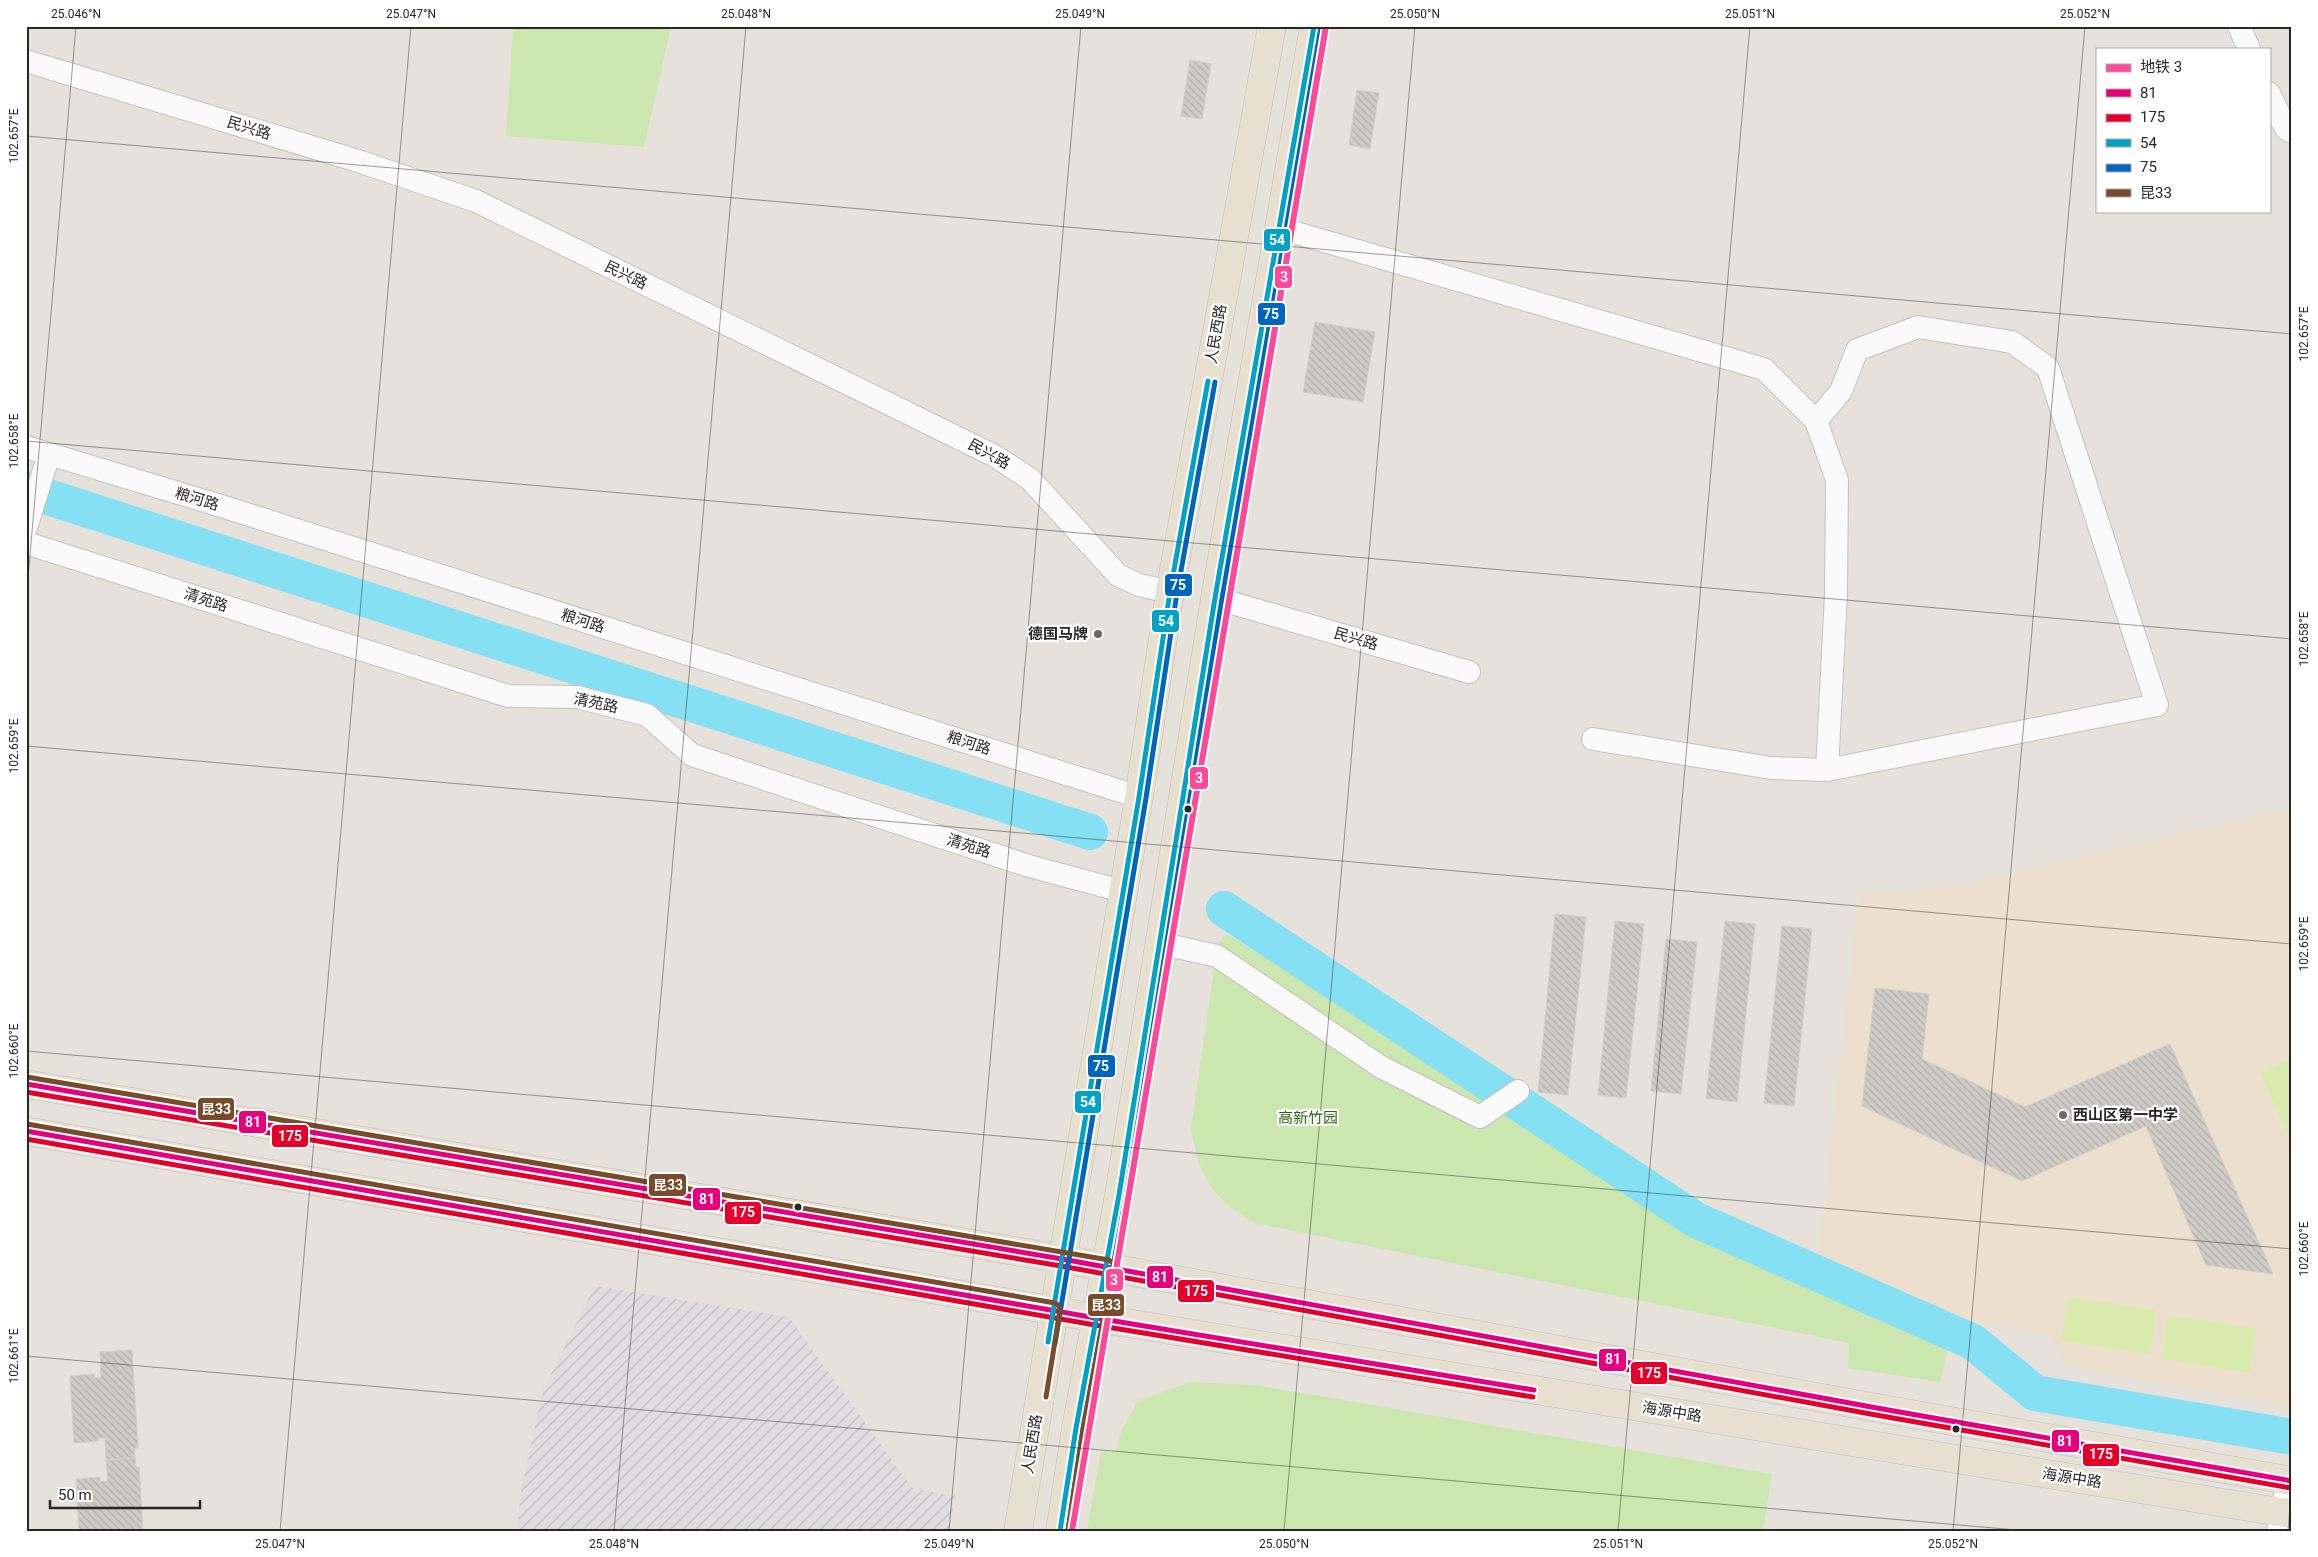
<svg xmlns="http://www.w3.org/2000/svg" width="2318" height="1557" viewBox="0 0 2318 1557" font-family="Roboto,'Noto Sans SC',sans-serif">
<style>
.industrial{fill:url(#industrial-furrows)}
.education{fill:#ecdfcd}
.green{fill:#cbe6af}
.pitch{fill:#d9ebac}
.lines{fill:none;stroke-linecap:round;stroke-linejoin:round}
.river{stroke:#84e0f2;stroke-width:36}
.building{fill:url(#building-back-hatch);stroke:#d2cdc7}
.minor-casing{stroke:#c2c1c2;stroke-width:24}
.major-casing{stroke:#bfbdbb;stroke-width:29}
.minor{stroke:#fbfafa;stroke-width:22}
.major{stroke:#e7dfcf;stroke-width:28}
.bus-1-casing{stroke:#fff;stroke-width:9}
.bus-2-casing{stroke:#fff;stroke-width:9}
.bus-3-casing{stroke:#fff;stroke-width:9}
.bus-4-casing{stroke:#fff;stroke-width:9}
.bus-5-casing{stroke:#fff;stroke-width:9}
.bus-1{stroke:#e5007d;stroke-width:5}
.bus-2{stroke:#e4002b;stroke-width:5}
.bus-3{stroke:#02a2c6;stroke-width:5}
.bus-4{stroke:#0065bd;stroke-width:5}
.bus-5{stroke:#7a4b2a;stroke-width:5}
.metro-1-casing{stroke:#fff;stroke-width:10}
.metro-1{stroke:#fe4998;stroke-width:6}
.ticks{fill:none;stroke:#272727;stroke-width:1;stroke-opacity:0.45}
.poi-dot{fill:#6a6866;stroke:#fff;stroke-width:2}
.bus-dot{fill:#272727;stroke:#fff;stroke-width:2}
.labels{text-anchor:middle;stroke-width:4.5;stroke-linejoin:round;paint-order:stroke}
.street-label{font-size:15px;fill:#272727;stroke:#fff}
.poi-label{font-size:15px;font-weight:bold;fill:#272727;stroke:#fff;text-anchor:end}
.park-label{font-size:15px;fill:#2b6911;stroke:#fff}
.line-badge{stroke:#fff;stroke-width:2}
.badge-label{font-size:14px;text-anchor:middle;font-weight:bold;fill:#fff}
.neatline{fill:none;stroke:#272727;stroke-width:2}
.ticks-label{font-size:12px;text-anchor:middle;fill:#272727}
</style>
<defs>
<pattern id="industrial-furrows" width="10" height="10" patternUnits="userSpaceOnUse" patternTransform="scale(1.25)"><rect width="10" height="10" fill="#e0dcdf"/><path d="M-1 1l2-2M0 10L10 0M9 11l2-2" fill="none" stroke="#c0bdbf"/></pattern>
<pattern id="building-back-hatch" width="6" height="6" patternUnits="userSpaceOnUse" patternTransform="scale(1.25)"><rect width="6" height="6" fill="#cfcbc6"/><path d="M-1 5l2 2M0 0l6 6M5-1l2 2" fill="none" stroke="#b2aeaa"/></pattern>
</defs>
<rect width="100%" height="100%" fill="#e7e1db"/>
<path class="industrial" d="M595,1286L789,1317L912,1488L955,1496L949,1531H517L521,1491L543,1390Z"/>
<path class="education" d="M2292,807V1407L2066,1366L2050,1335L1965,1319L1818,1256L1859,893L1957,886Z"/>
<path class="green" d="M513,26H671L644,147L506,136Z
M1227,934L1705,1231L1950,1340L1940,1382L1848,1368L1849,1343L1255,1223C1211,1197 1200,1178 1191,1128L1218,943Z
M1191,1382L1256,1385L1772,1474L1763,1531H1087L1101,1451L1115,1453L1121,1432L1138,1401Z"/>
<path class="pitch" d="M2292,1058V1145L2260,1072Z
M2068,1297L2156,1310L2150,1354L2061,1341Z
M2168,1315L2257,1329L2250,1373L2162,1359Z"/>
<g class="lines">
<path class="river" d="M26,490L1090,832
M1224,909L1696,1220L1973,1342L2035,1393L2292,1437"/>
</g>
<path class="building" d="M1190,60L1211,64L1202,119L1181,116Z
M1357,90L1379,93L1370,149L1349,145Z
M1315,322L1375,332L1363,402L1303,392Z
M1555,914L1586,917L1568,1095L1538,1092Z
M1615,921L1644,924L1626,1098L1598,1095Z
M1725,921L1755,924L1737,1102L1706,1098Z
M1782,926L1812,929L1794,1106L1764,1103Z
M1666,939L1697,942L1681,1094L1651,1091Z
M1875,988L1929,994L1922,1059L2025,1107L2170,1044L2273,1274L2206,1265L2146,1126L2022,1181L1862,1106Z
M132,1350L138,1448H134L135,1458L106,1460L105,1438H98V1441L74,1443L70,1376L94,1374V1378H101L100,1352Z
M135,1458L136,1467H139L143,1531H79L76,1479L100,1477V1482L108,1481L106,1460Z"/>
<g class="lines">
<g class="minor-casing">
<path id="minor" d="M2239,26L2249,49
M26,61L355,160L476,201L995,456L1030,479L1118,575L1139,585L1170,592
M2269,93L2286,129L2292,132
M1279,228L1764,369L1816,421L1837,480L1836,594L1827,770
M26,447L218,505L1139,797
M26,528L49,454
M26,543L508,696L577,697L647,715L692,755L1029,866L1122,891
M1215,598L1469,672
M1593,739L1771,768L1827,770L2157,705L2048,368L2012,342L1918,327L1857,350L1841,391L1816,421
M1159,943L1217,956L1381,1067L1480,1117L1518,1091
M2278,1531L2288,1480"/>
</g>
<g class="major-casing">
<path id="major" d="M26,1084L1062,1259L1877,1408L2292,1481
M26,1131L1096,1318L2292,1514
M1018,1531L1139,797L1170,592L1272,26
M1060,1531L1076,1428L1119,1195L1215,598L1314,26"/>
</g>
<use href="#minor" class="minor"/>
<use href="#major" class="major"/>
<g class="bus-1-casing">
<path id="bus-1" d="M26,1084L1062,1259L1877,1408L2292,1481
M26,1131L1096,1318L1534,1390"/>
</g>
<g class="bus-2-casing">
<path id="bus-2" d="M26,1092L1061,1266L1876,1415L2291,1488
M26,1139L1095,1325L1533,1397"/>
</g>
<g class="bus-3-casing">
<path id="bus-3" d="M1048,1342L1139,797L1170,592L1208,381
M1060,1531L1076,1428L1119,1195L1215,598L1314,26"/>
</g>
<g class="bus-4-casing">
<path id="bus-4" d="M1055,1343L1146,798L1177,593L1215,382
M1068,1531L1083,1429L1126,1196L1222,599L1321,27"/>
</g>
<g class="bus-5-casing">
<path id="bus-5" d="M27,1077L1109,1260L1113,1263V1268L1083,1429L1068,1531
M27,1124L1055,1303L1059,1306L1060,1310L1046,1397"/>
</g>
<use href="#bus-1" class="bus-1"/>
<use href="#bus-2" class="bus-2"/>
<use href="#bus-3" class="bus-3"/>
<use href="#bus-4" class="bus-4"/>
<use href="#bus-5" class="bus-5"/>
<g class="metro-1-casing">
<path id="metro-1" d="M1072,1531L1326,26"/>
</g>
<use href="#metro-1" class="metro-1"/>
</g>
<path class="ticks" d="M2256,26L2292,29M26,136L2292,334M26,441L2292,639M26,601L76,26M26,746L2292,944M26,1051L2292,1249M26,1356L2028,1531M280,1531L411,26M614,1531L746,26M949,1531L1081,26M1284,1531L1415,26M1618,1531L1750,26M1953,1531L2085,26M2288,1531L2292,1484"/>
<g class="poi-dot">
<circle cx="1098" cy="634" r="5"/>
<circle cx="2063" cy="1115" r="5"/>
</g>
<g class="bus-dot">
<circle cx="1188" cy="809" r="4.5"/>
<circle cx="798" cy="1207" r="4.5"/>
<circle cx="1956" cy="1429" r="4.5"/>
</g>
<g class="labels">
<g class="street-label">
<text transform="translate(249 128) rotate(17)" y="5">民兴路</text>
<text transform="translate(626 275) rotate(26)" y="5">民兴路</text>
<text transform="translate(1216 334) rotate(-80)" y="5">人民西路</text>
<text transform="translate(989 454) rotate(29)" y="5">民兴路</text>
<text transform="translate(197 499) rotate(17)" y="5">粮河路</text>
<text transform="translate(206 600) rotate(18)" y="5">清苑路</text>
<text transform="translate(583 621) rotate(18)" y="5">粮河路</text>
<text transform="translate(1356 639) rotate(16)" y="5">民兴路</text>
<text transform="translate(596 703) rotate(12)" y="5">清苑路</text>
<text transform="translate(969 743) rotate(18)" y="5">粮河路</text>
<text transform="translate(969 846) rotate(18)" y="5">清苑路</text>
<text transform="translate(1672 1412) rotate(9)" y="5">海源中路</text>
<text transform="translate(1032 1444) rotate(-81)" y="5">人民西路</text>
<text transform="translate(2072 1478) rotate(9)" y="5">海源中路</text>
</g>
<g class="poi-label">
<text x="1088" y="639">德国马牌</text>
<text x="2073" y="1120" text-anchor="start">西山区第一中学</text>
</g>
<g class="park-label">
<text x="1308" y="1123">高新竹园</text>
</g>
</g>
<g class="line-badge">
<rect x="1263" y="228" width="28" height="24" rx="5" fill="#02a2c6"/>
<rect x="1274" y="265" width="19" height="24" rx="5" fill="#fe4998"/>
<rect x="1257" y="302" width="29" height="24" rx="5" fill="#0065bd"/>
<rect x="1164" y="573" width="29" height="24" rx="5" fill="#0065bd"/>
<rect x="1151" y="609" width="29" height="24" rx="5" fill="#02a2c6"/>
<rect x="1189" y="766" width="20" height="24" rx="5" fill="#fe4998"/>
<rect x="1087" y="1054" width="29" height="24" rx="5" fill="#0065bd"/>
<rect x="1074" y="1090" width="28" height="24" rx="5" fill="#02a2c6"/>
<rect x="197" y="1097" width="38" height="24" rx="5" fill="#7a4b2a"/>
<rect x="238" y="1110" width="29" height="24" rx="5" fill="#e5007d"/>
<rect x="271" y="1124" width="38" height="24" rx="5" fill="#e4002b"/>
<rect x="648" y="1173" width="39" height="24" rx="5" fill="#7a4b2a"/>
<rect x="692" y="1187" width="29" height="24" rx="5" fill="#e5007d"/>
<rect x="724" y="1201" width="38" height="24" rx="5" fill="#e4002b"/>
<rect x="1146" y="1265" width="28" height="24" rx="5" fill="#e5007d"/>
<rect x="1105" y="1268" width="19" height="24" rx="5" fill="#fe4998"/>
<rect x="1177" y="1279" width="38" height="24" rx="5" fill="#e4002b"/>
<rect x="1087" y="1293" width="38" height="24" rx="5" fill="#7a4b2a"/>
<rect x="1598" y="1348" width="29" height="24" rx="5" fill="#e5007d"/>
<rect x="1630" y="1361" width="38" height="24" rx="5" fill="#e4002b"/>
<rect x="2051" y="1429" width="29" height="24" rx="5" fill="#e5007d"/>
<rect x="2082" y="1443" width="38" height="24" rx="5" fill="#e4002b"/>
</g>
<g class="badge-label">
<text x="1277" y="245">54</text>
<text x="1284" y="282">3</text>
<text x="1271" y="319">75</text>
<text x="1178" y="590">75</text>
<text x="1166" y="626">54</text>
<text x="1199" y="783">3</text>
<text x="1101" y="1071">75</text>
<text x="1088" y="1107">54</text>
<text x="216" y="1114">昆33</text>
<text x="253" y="1127">81</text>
<text x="290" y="1141">175</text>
<text x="668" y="1190">昆33</text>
<text x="707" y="1204">81</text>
<text x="743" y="1217">175</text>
<text x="1160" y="1282">81</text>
<text x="1114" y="1285">3</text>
<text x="1196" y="1296">175</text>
<text x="1106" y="1310">昆33</text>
<text x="1613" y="1364">81</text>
<text x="1649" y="1378">175</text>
<text x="2065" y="1446">81</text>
<text x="2101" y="1459">175</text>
</g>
<rect width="2318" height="1557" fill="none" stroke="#ffffff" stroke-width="55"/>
<rect x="2096" y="48" width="175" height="165" fill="#ffffff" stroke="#a9a9a9"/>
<rect x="2106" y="64" width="25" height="8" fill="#fe4998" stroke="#a9a9a9"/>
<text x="2140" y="72" font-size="15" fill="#272727">地铁 3</text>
<rect x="2106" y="89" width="25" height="8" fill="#e5007d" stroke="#a9a9a9"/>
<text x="2140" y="98" font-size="15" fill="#272727">81</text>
<rect x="2106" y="114" width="25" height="8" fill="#e4002b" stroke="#a9a9a9"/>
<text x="2140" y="122" font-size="15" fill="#272727">175</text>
<rect x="2106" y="139" width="25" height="8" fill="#02a2c6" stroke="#a9a9a9"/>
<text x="2140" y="148" font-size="15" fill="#272727">54</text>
<rect x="2106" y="164" width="25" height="8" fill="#0065bd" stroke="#a9a9a9"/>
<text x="2140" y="172" font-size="15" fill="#272727">75</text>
<rect x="2106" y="189" width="25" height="8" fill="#7a4b2a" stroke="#a9a9a9"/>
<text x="2140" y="198" font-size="15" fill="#272727">昆33</text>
<path d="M50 1500v8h150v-8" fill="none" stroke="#272727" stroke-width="2.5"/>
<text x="58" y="1500" font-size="15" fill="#272727" stroke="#ffffff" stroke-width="4" paint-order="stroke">50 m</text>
<rect x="28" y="28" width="2262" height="1502" class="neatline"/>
<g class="ticks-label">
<text x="76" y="18">25.046°N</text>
<text x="411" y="18">25.047°N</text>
<text x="746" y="18">25.048°N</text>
<text x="1080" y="18">25.049°N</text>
<text x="1415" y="18">25.050°N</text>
<text x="1750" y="18">25.051°N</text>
<text x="2085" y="18">25.052°N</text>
<text transform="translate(14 136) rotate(-90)" y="4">102.657°E</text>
<text transform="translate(2304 334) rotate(-90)" y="4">102.657°E</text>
<text transform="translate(14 441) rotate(-90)" y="4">102.658°E</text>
<text transform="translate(2304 639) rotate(-90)" y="4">102.658°E</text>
<text transform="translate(14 746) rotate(-90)" y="4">102.659°E</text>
<text transform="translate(2304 944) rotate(-90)" y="4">102.659°E</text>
<text transform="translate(14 1051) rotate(-90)" y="4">102.660°E</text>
<text transform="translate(2304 1249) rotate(-90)" y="4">102.660°E</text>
<text transform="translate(14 1356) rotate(-90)" y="4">102.661°E</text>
<text x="280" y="1548">25.047°N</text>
<text x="614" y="1548">25.048°N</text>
<text x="949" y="1548">25.049°N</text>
<text x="1284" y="1548">25.050°N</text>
<text x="1618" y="1548">25.051°N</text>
<text x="1953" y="1548">25.052°N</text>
</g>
</svg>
